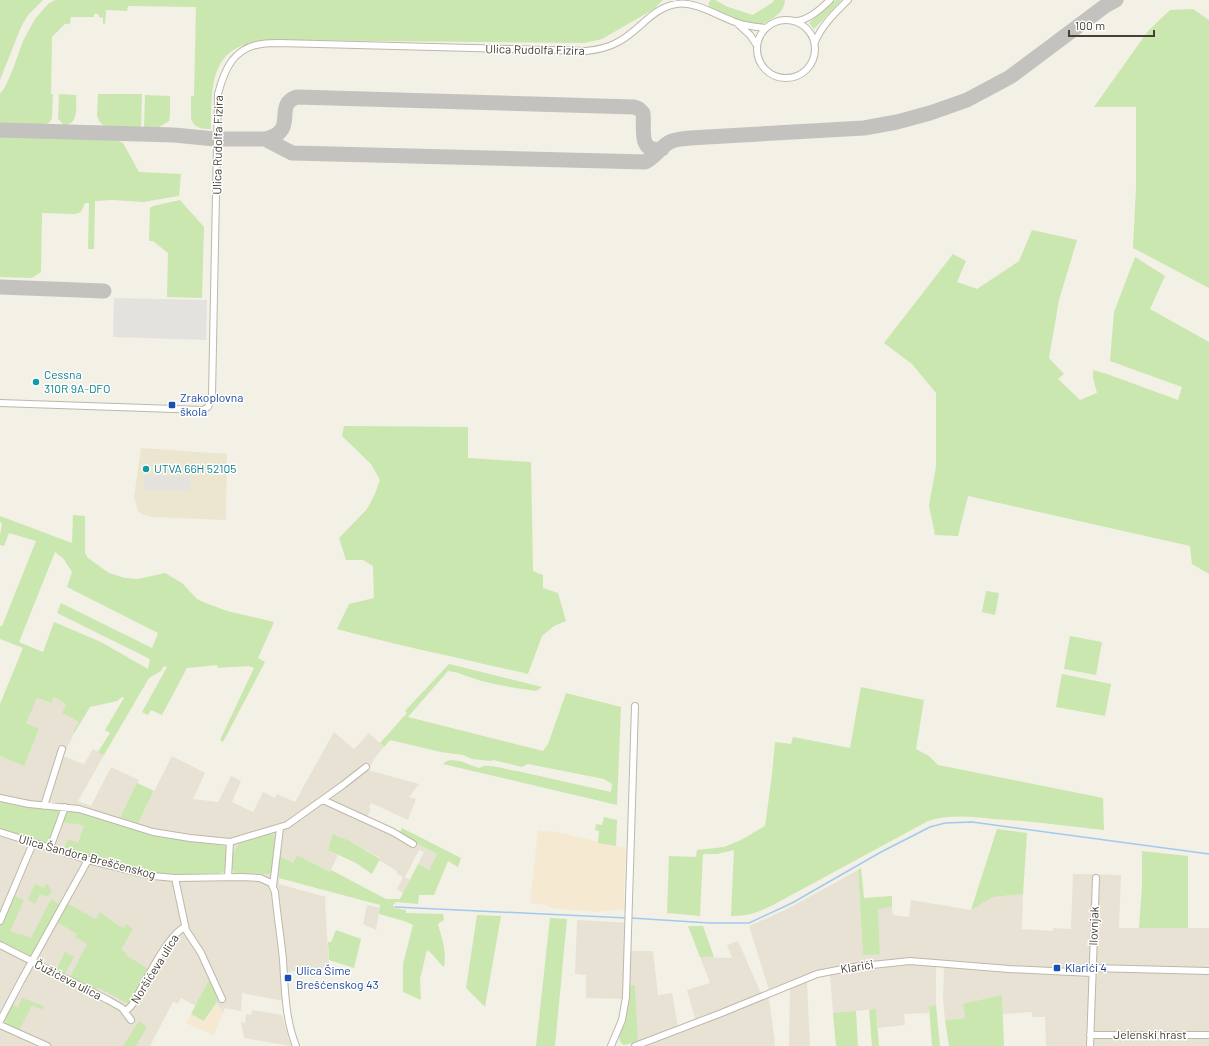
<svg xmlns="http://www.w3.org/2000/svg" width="1209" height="1046" viewBox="0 0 1209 1046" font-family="Barlow,sans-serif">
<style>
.residential{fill:#e7e2d4}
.commercial{fill:#f5e9d1}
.education{fill:#ece6d0}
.green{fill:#c9e7af;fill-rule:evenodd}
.parking{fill:#e4e2de}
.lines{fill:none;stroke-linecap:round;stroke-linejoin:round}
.stream{stroke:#a2c9ef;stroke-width:1.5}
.taxiway{stroke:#c4c2be;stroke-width:15}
.minor-casing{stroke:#beb8a9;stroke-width:8}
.minor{stroke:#fff;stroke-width:6}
.culture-dot{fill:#0f9aa8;stroke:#fff;stroke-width:1.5}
.transit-dot{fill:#1a4fb4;stroke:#fff;stroke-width:1.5}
.labels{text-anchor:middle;stroke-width:3;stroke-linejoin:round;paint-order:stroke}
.street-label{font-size:12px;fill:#454035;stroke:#fff}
.culture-label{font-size:12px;fill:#0d838f;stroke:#fff;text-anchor:start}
.transit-label{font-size:12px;fill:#164399;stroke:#fff;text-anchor:start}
</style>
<rect width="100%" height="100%" fill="#f3f0e6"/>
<path class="residential" d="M54,697L66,704L62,713L79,722L73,731L75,732L63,756L84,764L93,749L104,755L78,801L91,806L111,767L139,780L120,816L138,823L172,756L205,773L193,799L218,802L231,776L241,781L232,802L253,812L263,792L275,798L277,794L295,802L334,732L354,749L369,733L384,747L374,759L368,770L419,784L409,797L416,799L408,820L371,803L369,808L371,809L367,818L437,854L429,870L418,864L424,852L419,850L405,877L410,880L404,894L397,889L403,877L396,873L397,871L379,860L380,858L348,840L334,834L328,850L338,855L330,872L297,855L293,863L280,855L279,884L326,897L325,902L329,967L281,973L283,1001L242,993L241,1011L225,1008L223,1013L216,1003L218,1000L209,981L196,1006L181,998L178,1004L173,1002L150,1046H0V756L24,765L39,729L26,723L36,698L51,703Z
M858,870L863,954L880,953L878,908L892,907L893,915L909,917L911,900L971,910L993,897L1023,894L1022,929L1053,931V928L1071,929L1073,874L1121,875L1119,928H1209V1046H1046L1045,1017H1032V1012L1003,1014L1002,996L963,1005L965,1018L945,1020L943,999L944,967L936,966V1005L929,1006V1013L904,1014L905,1025L878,1028L876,1009L833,1013L830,974L818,976L807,981L810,1046H789L790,988L769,998L774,1036L775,1046H638L635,985L629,999L586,998V975L575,974L577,920L631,923L630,951H653L658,995L672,993L678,1027L695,1019L687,990L710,983L700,957L732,958L727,945L738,941L761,993L769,990L749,926L787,909Z
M367,905L380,908L376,930L363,924Z
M252,1010L282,1015L291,1046L244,1038L241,1022L245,1023L246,1014L251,1015Z"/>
<path class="commercial" d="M538,830L556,832L626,848L624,893L625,909L599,912L550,908L547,905L530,903Z
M216,1003L223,1013L214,1035L192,1026L187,1023L191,1014L205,1021Z"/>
<path class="education" d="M141,448L227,454L226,520L151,517L142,514L138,511L134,497Z"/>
<path class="green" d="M0,0H43L28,15L21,27L0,80Z
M55,0H663L654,9L602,39L584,43L270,40C210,44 212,80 211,129C202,129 195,129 191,119V96H194L196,7L128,6L127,11L106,10L105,24H103V18L99,17L98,14H94V17H71L70,24H65L52,37L51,94H53L52,118C50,123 46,125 40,126L0,124V94L5,87L13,69L23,41L35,19L48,4Z
M711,0H715L728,7L753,15L773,2L774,0H785C784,9 779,15 771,19C766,22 762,25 757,25C748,25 712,14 709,6C708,3 709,2 711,0Z
M836,0H842L814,29L809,23Z
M1193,9L1209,20V288L1133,248L1136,188V107H1094L1148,31L1170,10Z
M59,94L76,95C76,106 79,125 64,125L58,119Z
M98,94H142L141,128L111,127L103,125L99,121L97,115Z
M145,95L170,96V116L169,121L158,128H144Z
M0,136L117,140L123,143L139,172L181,174L179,196L143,202L113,200L95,201L94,249H88L89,203H85L81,212L75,214L42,213L41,272L32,278L0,277Z
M180,200L204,227L202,298L167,297L168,253L153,241H149L150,208L153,206Z
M1032,230L1077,240L1059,300L1049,358L1064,374L1058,379L1080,400L1097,393L1093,378V370L1107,374L1178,400L1182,387L1110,361L1114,312L1135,257L1165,276L1150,309L1209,342V574L1192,564L1190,546L968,496L958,536L935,535L929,505L936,467V393L912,364L884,343L953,254L966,261L957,282L977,289L1019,261Z
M344,426L468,427V458L531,462L533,571L543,575V588L558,593L566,621L554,626L542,636L528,674C464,659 400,646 337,629L349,604L374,598L373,566L363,560H346L339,538L367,509L375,494L380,480L371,464L342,436Z
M73,515L85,516V553L88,558L109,573L125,578L138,579L165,573L182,583L197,599L203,602L227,611L274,622L258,658L265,662L223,742L220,740L254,668L249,666L218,668L217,665L187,668L162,715L151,710L148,715L142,712L167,667L164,666L161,671L149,678L104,755L98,752L110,733L105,730L124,698L122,697L117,701L90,707L75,732L73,731L79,722L62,713L66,704L54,697L51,703L37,698L26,723L39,729L24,766L0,756V704L23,648L0,639V626H2L36,541L9,533L4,546L0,545V535L2,523L0,522V516L72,543ZM55,552L63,558L72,572L67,587L158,633L152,648L61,603L57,613L150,659L148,669L101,642L54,622L43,652L19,642Z
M986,591L999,593L995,615L982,612Z
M1070,636L1102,642L1096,675L1064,669Z
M449,664L542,687L536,691C516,688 494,685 475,679C466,676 458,672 448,671L408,717L543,751L548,744L566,693L621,707L617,805L443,764C450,755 470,765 479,768C489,762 505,770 517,771L611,792L612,784L604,779L528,764L522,767L493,760L491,761L472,759L463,755L441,752L390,740L384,747L380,743L407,713L405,711Z
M1062,674L1111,684L1105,716L1056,707Z
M861,687L924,700L916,749L929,756L938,765L1103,798L1104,830C1067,826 1031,821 994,819C972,817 950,814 928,821L773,905C757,913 749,916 731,916L734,850L717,854H703L700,916L667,913L669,856L696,857L697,850L724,847L741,840L765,826L772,775L775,742L791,744L793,737L850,748Z
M137,783L154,791L138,823L120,817Z
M0,800L57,809L60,814L48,843L45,844L0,829Z
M69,810L200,842L224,846L228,851L227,868H225L224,871L218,875L160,874L63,850L68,839L78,843L84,826L74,823L73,824L61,822L65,814Z
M604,817L617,820L616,846L598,843L599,831L595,830L596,824L602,825Z
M402,828L461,858L458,867L448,861L434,895H419L418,904L396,902L393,905L394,908L406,910V913L443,914L444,920L438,924C442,939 447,951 444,967C437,962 434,954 427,950L420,979L421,1000L403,992V964L413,925L404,921L379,914L380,905L279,878V872L277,871L279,855L293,863L297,855L330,872L331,870L386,899H400L418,864L429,870L437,854L399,834Z
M997,829L1027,833L1023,894L993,897L971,910Z
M269,833L274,835L277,839L273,870H272L270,874L236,873L231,868C233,839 245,840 269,833Z
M333,834L348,840L380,859L372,874L356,863L328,850Z
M1142,851L1188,856V928H1139L1142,886Z
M861,868L864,898L892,896V907L878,909L880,954L863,955L858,870Z
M35,884L44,888L46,884L50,886L49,888L52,890L48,897L40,894L35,904L28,900Z
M13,895L24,900L10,931L20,935L21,934L31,938L51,899L61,905L31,958L0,941V925Z
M66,903L96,919L100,912L116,924L124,928L126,924L133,929L121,950L126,953V955L150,970L131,1005L99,988L98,989L96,988L95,990L70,977L87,944L75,937L77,934L57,922Z
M477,915L501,916L485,1007L466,988Z
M550,918L567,919L555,1046H536Z
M688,926H703L714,957H700Z
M336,930L361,939L354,968L329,960L328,942H331Z
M65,952L74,957L65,974L56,970Z
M209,980L218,1000L204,1021L191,1014Z
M629,985H635L638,1042L624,1045L621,1043L619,1038L626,1016Z
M1002,995L1004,1046H949L945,1020L965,1018L963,1004Z
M22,998L44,1006L42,1010L32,1005L19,1031C0,1021 2,1022 11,1004L18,1007Z
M936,1005L940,1046H932L929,1006Z
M876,1009L879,1046H872L869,1010Z
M856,1011L858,1046H836L833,1013Z
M139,1021L147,1027L136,1046H123Z"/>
<path class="parking" d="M114,298L207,300L206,340L113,337Z
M144,475L191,477L190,491L144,489Z"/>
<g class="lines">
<path class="stream" d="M395,907L627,918
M631,918L710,923H749L792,903L881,852L930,827L945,823L972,822L1209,854"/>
<path class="taxiway" d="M0,130L174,135L215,139H265L292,153L645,162C655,157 659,149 668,143C674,139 683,139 690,138L864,128L897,122L930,113L967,100L1010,77L1105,6L1116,0
M265,139C300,131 272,105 297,97L634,107L639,109L643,113C645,127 637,154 662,149
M0,287L104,291"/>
<g class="minor-casing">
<path id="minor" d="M757 49a29 29 0 1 1 58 0a29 29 0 1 1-58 0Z
M797,21C809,20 821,9 830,0
M738,24L750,35L756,44
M815,42C822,25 835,13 848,0
M0,403L203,410L208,407L212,395L218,94C224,71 233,47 262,44C268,43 274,43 280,43L586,51C596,50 607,48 616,43C638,33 652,7 677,4C695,1 718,16 735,22C745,26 755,27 766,28
M0,798L29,804L79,809L153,832L190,838L230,842L287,825L343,785L366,767
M323,800L393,832L413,844
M44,806L62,749
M0,832L88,860L153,876L175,878L241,877L260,878L271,883L275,892C277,915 281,938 283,960C285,990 285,1018 296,1046
M50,848L65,807
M228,877L230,842
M175,878L186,930L201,953L222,999
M273,886L280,828
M0,921L33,843
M0,945L108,1000L122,1008L131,1020
M1092,968L1209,971
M125,1012L132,1005C143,987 167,935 185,927
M0,1021L21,981L88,860
M0,1025L47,1046
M1090,1035H1209
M611,1046L622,1020L626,997L635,706
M635,1046L719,1014L817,974L853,967L910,961L1009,969L1092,973
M1090,1046L1096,878"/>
</g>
<use href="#minor" class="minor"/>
</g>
<g class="culture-dot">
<circle cx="36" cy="382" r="4"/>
<circle cx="146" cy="469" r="4"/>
</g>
<g class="transit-dot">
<rect x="168" y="401" width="8" height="8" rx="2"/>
<rect x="1053" y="964" width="8" height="8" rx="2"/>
<rect x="284" y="974" width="8" height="8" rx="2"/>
</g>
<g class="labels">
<g class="street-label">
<text transform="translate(535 50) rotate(1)" y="4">Ulica Rudolfa Fizira</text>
<text transform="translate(218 145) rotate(-89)" y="4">Ulica Rudolfa Fizira</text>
<text transform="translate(87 857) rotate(15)" y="4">Ulica Šandora Breščenskog</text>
<text transform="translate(1094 926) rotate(-88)" y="4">Ilovnjak</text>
<text transform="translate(857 967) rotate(-9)" y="4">Klarići</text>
<text transform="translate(155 969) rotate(-58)" y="4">Noršićeva ulica</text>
<text transform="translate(68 980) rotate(27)" y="4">Čužićeva ulica</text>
<text x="1150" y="1039">Jelenski hrast</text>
</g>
<g class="culture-label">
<text x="44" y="379">Cessna<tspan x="44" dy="14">310R 9A-DFO</tspan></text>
<text x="154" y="473">UTVA 66H 52105</text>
</g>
<g class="transit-label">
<text x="180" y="402">Zrakoplovna<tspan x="180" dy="14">škola</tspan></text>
<text x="1065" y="972">Klarići 4</text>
<text x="296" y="975">Ulica Šime<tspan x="296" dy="14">Brešćenskog 43</tspan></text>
</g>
</g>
<path d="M1069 30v6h85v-6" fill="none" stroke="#454035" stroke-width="2"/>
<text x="1075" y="30" font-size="12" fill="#454035" stroke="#ffffff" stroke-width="3" paint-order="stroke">100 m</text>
</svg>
